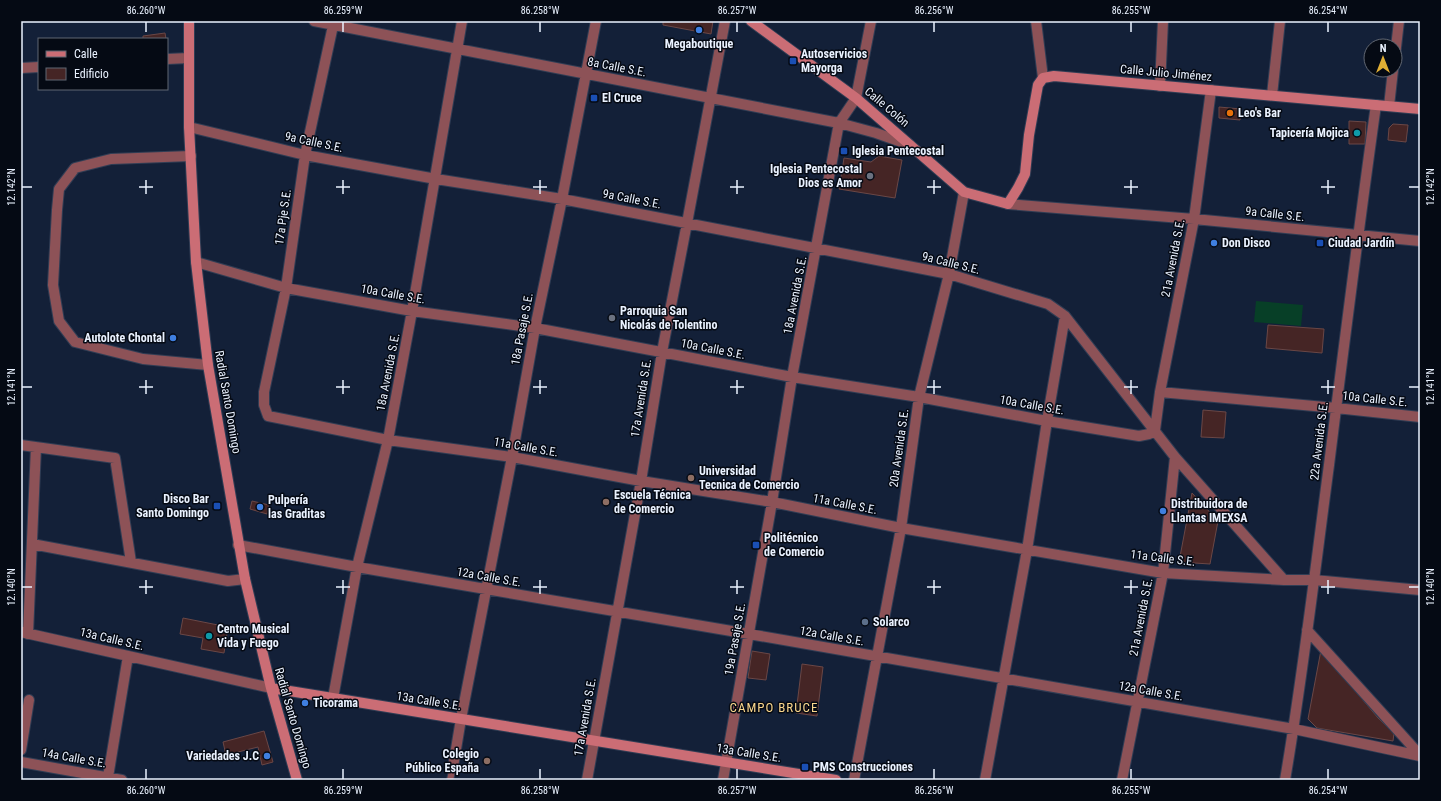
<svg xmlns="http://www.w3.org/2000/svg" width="1441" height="801" viewBox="0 0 1441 801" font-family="'Roboto Condensed',sans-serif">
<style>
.green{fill:#073f27}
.building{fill:#452525;stroke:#6a4746}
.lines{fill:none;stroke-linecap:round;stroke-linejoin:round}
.lane-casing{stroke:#313d54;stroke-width:8}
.street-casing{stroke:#313d54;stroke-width:12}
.secondary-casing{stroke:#313d54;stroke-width:12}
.lane{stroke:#8d5257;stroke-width:6}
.street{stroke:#8d5257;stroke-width:10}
.secondary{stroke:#cb6d75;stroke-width:10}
.ticks{fill:none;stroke:#eaf2ff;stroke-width:1.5}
.shop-dot{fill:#3f7fe0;stroke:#050a14;stroke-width:1.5}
.transit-dot{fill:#1a4fb4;stroke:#050a14;stroke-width:1.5}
.food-dot{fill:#e8710a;stroke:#050a14;stroke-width:1.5}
.culture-dot{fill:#0f9aa8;stroke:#050a14;stroke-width:1.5}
.worship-dot{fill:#6b7280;stroke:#050a14;stroke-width:1.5}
.education-dot{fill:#8d6e63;stroke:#050a14;stroke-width:1.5}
.service-dot{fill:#5c6f8a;stroke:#050a14;stroke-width:1.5}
.labels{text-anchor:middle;stroke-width:3;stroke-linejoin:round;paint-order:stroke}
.poi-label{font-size:12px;font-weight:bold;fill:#eaf2ff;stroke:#050a14;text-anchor:start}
.street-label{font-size:12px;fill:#eaf2ff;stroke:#050a14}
.neighbourhood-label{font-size:13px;letter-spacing:1px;fill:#fad78d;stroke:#050a14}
.neatline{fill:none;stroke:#eaf2ff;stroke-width:1.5}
.ticks-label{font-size:10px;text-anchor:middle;fill:#eaf2ff}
</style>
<rect width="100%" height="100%" fill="#132038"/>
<path class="green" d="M1256,301L1303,305L1301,326L1254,322Z"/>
<path class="building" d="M663,21H713L711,34L663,25Z
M165,33L166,39H143V36Z
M1219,107L1241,109L1240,120L1219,118Z
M1349,121L1366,122L1365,144H1349Z
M1393,124L1408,125L1406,142L1388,140L1389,128Z
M879,156L902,160L895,198L839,189L844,158L871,162Z
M1268,325L1324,329L1322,353L1266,348Z
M1203,410L1226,412L1224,438L1201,437Z
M1192,493L1218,521L1210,564L1179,562Z
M252,501L269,505L267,514L250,509Z
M183,618L228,627L224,653L201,649L203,638L180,634Z
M1321,650L1378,718L1394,733L1393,741L1317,728L1308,719Z
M752,651L770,654L766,680L748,678Z
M802,664L823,667L817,716L796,713Z
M264,731L273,762L262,765L258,747L226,755L223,742Z"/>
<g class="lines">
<g class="lane-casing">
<path id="lane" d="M450,780L453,767"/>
</g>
<g class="street-casing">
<path id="street" d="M314,21L839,123L876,133L910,145
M334,21L305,155L286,288L264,392V405L268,416L388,440L512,457L641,481L772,502L901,528L1163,573L1284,580H1314L1420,590
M1036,21L1043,78
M1395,56L1399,21
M167,59L189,58
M21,68L39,67
M1160,86L1163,21
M1272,95L1280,21
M1389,106L1393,70
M189,127L305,155L436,179L562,199L949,274L1048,304L1065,316L1175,457L1284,580
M191,156L111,159L75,168L59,189L57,210L53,285L59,321L75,342L143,359L208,365
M1008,204L1194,219L1420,241
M196,262L286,288L412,311L535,328L792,377L919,397L1047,421L1139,436L1149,434L1155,430L1160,392L1194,219L1211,90
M1160,392L1336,408L1420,417
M21,445L115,458L131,562
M32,544L228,581L245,579
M238,545L357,567L749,634L1294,729L1420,756
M1307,630L1420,755
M21,632L271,688
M28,634L36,447
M333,698L357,567L388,440L412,311L462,21
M21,750L29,700
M21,762L122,780
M453,767L461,719L512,457L535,328L562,199L596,21
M108,777L128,656
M587,780L641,481L662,352L687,223L725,21
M723,780L772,502L792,377L839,123L856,98L871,21
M854,780L901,528L919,397L949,274L964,192
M985,780L1027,550L1047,421L1065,316
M1122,780L1163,573L1175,457
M1285,780C1303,675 1315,570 1329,465C1344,345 1359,225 1376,105"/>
</g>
<g class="secondary-casing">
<path id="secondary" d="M189,21V127L196,262L208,365L245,579L271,688L297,780
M751,21L856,98L964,192L1008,204L1018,188L1025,174L1029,135L1038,85L1043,78L1054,76L1420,109
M271,688L836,780"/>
</g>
<use href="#lane" class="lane"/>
<use href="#street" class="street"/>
<use href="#secondary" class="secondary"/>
</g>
<path class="ticks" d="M146,22V32M343,22V32M540,22V32M737,22V32M934,22V32M1131,22V32M1328,22V32M146,180V194M343,180V194M540,180V194M737,180V194M934,180V194M1131,180V194M1328,180V194M22,187H32M139,187H153M336,187H350M533,187H547M730,187H744M927,187H941M1124,187H1138M1321,187H1335M1409,187H1419M146,380V394M343,380V394M540,380V394M737,380V394M934,380V394M1131,380V394M1328,380V394M22,387H32M139,387H153M336,387H350M533,387H547M730,387H744M927,387H941M1124,387H1138M1321,387H1335M1409,387H1419M146,580V594M343,580V594M540,580V594M737,580V594M934,580V594M1131,580V594M1328,580V594M22,587H32M139,587H153M336,587H350M533,587H547M730,587H744M927,587H941M1124,587H1138M1321,587H1335M1409,587H1419M146,769V779M343,769V779M540,769V779M737,769V779M934,769V779M1131,769V779M1328,769V779"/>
<g class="shop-dot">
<circle cx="699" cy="30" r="4"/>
<circle cx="1214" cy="243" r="4"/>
<circle cx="173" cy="338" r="4"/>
<circle cx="260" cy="507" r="4"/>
<circle cx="1163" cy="511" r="4"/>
<circle cx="305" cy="703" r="4"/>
<circle cx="267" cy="756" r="4"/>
</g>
<g class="transit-dot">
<rect x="789" y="57" width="8" height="8" rx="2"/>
<rect x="590" y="94" width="8" height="8" rx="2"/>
<rect x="840" y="147" width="8" height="8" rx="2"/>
<rect x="1316" y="239" width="8" height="8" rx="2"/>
<rect x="213" y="502" width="8" height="8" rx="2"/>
<rect x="752" y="541" width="8" height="8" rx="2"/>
<rect x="801" y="763" width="8" height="8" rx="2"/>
</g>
<circle class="food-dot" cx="1230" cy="113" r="4"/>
<g class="culture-dot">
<circle cx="1357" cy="133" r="4"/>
<circle cx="209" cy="636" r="4"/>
</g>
<g class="worship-dot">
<circle cx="870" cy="176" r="4"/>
<circle cx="612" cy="318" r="4"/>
</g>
<g class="education-dot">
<circle cx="691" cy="478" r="4"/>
<circle cx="606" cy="502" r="4"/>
<circle cx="487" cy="761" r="4"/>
</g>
<circle class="service-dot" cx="865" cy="622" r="4"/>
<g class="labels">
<g class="poi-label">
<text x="699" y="48" text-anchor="middle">Megaboutique</text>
<text x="801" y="58">Autoservicios<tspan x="801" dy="14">Mayorga</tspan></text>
<text x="602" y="102">El Cruce</text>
<text x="1238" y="117">Leo's Bar</text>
<text x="1349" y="137" text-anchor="end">Tapicería Mojica</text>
<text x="852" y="155">Iglesia Pentecostal</text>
<text x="862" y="173" text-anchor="end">Iglesia Pentecostal<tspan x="862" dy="14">Dios es Amor</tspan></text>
<text x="1222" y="247">Don Disco</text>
<text x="1328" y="247">Ciudad Jardín</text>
<text x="620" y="315">Parroquia San<tspan x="620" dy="14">Nicolás de Tolentino</tspan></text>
<text x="165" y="342" text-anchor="end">Autolote Chontal</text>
<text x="699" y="475">Universidad<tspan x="699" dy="14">Tecnica de Comercio</tspan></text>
<text x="614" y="499">Escuela Técnica<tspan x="614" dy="14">de Comercio</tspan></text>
<text x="209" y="503" text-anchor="end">Disco Bar<tspan x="209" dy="14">Santo Domingo</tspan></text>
<text x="268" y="504">Pulpería<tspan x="268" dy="14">las Graditas</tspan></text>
<text x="1171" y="508">Distribuidora de<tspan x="1171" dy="14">Llantas IMEXSA</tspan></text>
<text x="764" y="542">Politécnico<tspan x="764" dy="14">de Comercio</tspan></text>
<text x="873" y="626">Solarco</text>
<text x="217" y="633">Centro Musical<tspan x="217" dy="14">Vida y Fuego</tspan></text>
<text x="313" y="707">Ticorama</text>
<text x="479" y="758" text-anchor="end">Colegio<tspan x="479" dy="14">Público España</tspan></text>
<text x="259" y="760" text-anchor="end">Variedades J.C</text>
<text x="813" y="771">PMS Construcciones</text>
</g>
<g class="street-label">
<text transform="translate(617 67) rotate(11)" y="4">8a Calle S.E.</text>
<text transform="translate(1166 73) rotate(5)" y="4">Calle Julio Jiménez</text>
<text transform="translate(887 107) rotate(40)" y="4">Calle Colón</text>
<text transform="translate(314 142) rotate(12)" y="4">9a Calle S.E.</text>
<text transform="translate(632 199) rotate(11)" y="4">9a Calle S.E.</text>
<text transform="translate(1275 214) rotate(6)" y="4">9a Calle S.E.</text>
<text transform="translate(283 217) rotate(-82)" y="4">17a Pje S.E.</text>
<text transform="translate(1173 258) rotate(-79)" y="4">21a Avenida S.E.</text>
<text transform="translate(951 263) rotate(14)" y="4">9a Calle S.E.</text>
<text transform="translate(393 294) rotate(10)" y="4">10a Calle S.E.</text>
<text transform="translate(795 295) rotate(-79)" y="4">18a Avenida S.E.</text>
<text transform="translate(522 329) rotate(-79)" y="4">18a Pasaje S.E.</text>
<text transform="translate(713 349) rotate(11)" y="4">10a Calle S.E.</text>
<text transform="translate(388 372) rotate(-79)" y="4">18a Avenida S.E.</text>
<text transform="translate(641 398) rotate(-81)" y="4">17a Avenida S.E.</text>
<text transform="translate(1375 399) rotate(6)" y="4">10a Calle S.E.</text>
<text transform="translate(228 402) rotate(80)" y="4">Radial Santo Domingo</text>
<text transform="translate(1032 405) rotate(10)" y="4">10a Calle S.E.</text>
<text transform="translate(1319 441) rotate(-83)" y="4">22a Avenida S.E.</text>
<text transform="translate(526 447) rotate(10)" y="4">11a Calle S.E.</text>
<text transform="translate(899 448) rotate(-82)" y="4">20a Avenida S.E.</text>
<text transform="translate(845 504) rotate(11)" y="4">11a Calle S.E.</text>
<text transform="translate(1163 558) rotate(7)" y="4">11a Calle S.E.</text>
<text transform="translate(489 577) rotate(10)" y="4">12a Calle S.E.</text>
<text transform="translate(1141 617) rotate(-79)" y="4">21a Avenida S.E.</text>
<text transform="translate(832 636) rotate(10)" y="4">12a Calle S.E.</text>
<text transform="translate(112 639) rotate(13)" y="4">13a Calle S.E.</text>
<text transform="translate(735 639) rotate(-80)" y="4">19a Pasaje S.E.</text>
<text transform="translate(1151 691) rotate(10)" y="4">12a Calle S.E.</text>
<text transform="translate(429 701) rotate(9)" y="4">13a Calle S.E.</text>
<text transform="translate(585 717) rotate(-80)" y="4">17a Avenida S.E.</text>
<text transform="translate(293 718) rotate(74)" y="4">Radial Santo Domingo</text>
<text transform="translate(749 753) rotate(9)" y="4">13a Calle S.E.</text>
<text transform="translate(74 758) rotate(10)" y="4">14a Calle S.E.</text>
</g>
<g class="neighbourhood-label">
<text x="774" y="712">CAMPO BRUCE</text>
</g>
</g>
<rect width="1441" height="801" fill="none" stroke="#050a14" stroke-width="44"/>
<rect x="38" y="38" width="130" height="52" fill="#050a14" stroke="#616772"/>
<rect x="46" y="51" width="20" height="6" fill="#cb6d75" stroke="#616772"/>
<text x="74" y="58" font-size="12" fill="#eaf2ff">Calle</text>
<rect x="46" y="68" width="20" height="12" fill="#452525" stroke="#616772"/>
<text x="74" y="78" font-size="12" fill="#eaf2ff">Edificio</text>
<g transform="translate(1383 58)"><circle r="19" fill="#050a14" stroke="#616772"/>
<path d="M0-3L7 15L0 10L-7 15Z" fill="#e1af34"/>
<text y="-6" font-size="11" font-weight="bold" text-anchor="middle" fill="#eaf2ff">N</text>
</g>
<rect x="22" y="22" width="1397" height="757" class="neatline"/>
<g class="ticks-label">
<text x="146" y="14">86.260°W</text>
<text x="343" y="14">86.259°W</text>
<text x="540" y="14">86.258°W</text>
<text x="737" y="14">86.257°W</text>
<text x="934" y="14">86.256°W</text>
<text x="1131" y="14">86.255°W</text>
<text x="1328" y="14">86.254°W</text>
<text transform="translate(11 187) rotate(-90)" y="4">12.142°N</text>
<text transform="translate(1430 187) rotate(-90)" y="4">12.142°N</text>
<text transform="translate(11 387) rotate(-90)" y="4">12.141°N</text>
<text transform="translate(1430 387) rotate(-90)" y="4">12.141°N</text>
<text transform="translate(11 587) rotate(-90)" y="4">12.140°N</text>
<text transform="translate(1430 587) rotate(-90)" y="4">12.140°N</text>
<text x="146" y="794">86.260°W</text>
<text x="343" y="794">86.259°W</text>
<text x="540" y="794">86.258°W</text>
<text x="737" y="794">86.257°W</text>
<text x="934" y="794">86.256°W</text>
<text x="1131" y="794">86.255°W</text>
<text x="1328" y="794">86.254°W</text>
</g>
</svg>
